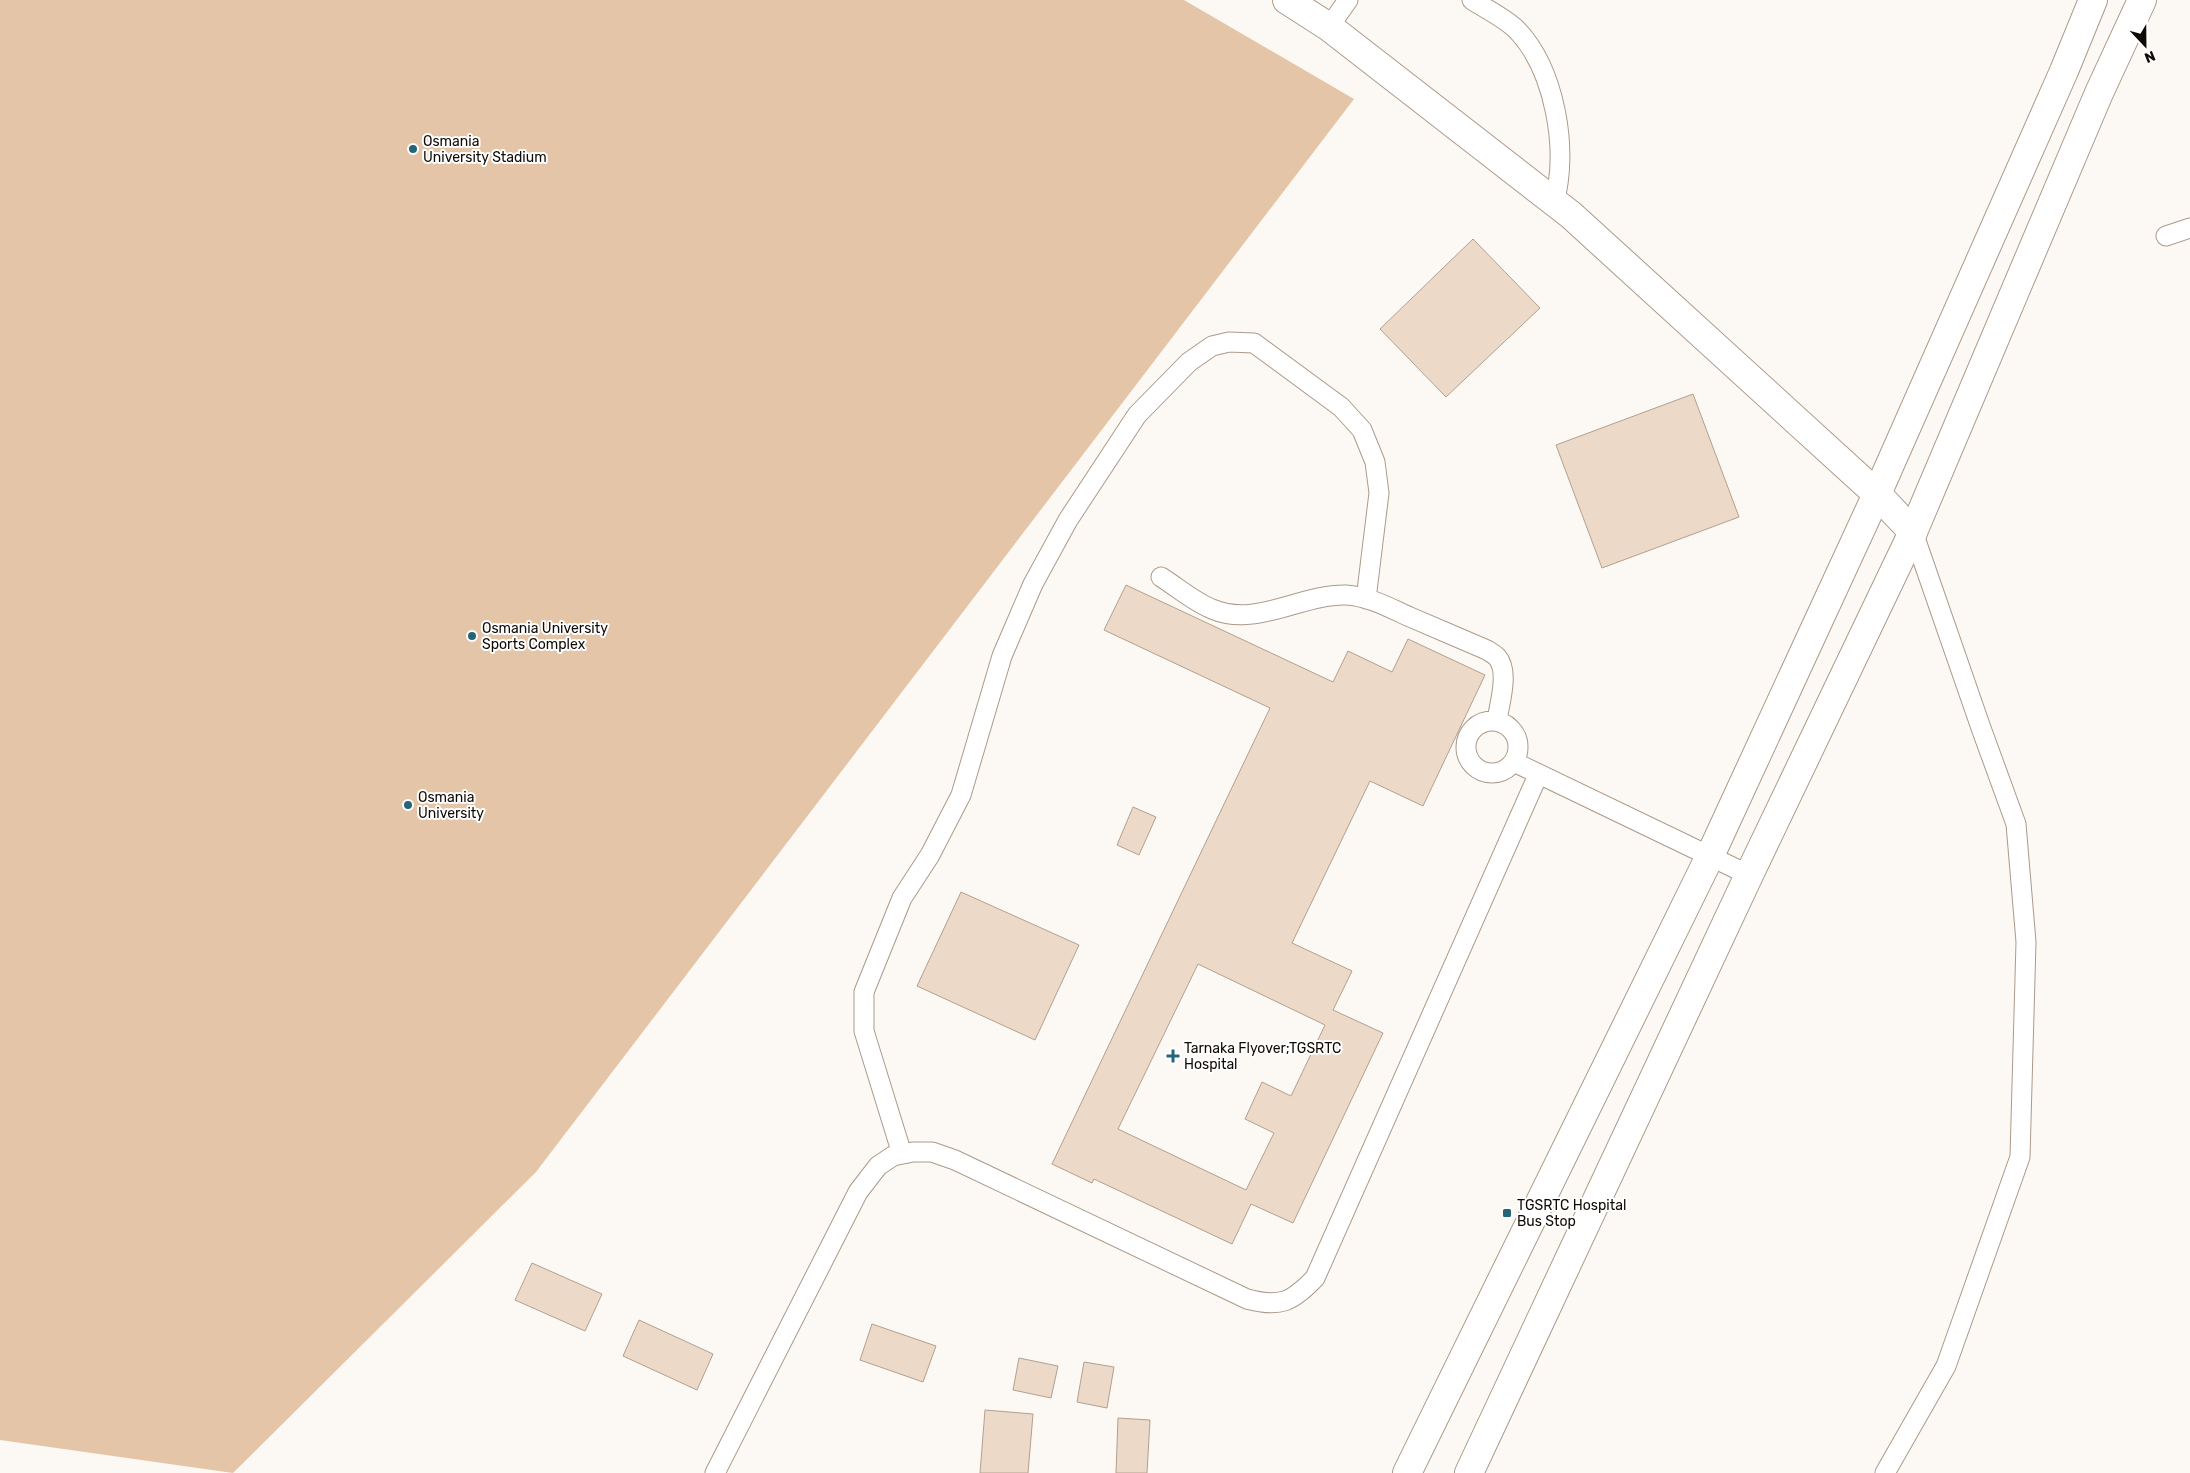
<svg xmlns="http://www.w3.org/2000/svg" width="2190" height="1473" viewBox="0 0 2190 1473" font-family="Rubik,sans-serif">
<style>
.green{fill:#e5c5a8}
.building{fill:#edd9c8;stroke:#b2a08f;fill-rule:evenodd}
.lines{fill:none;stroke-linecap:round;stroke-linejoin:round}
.lane-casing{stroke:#ac9a8a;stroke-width:21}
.street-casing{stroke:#ac9a8a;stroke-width:30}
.primary-casing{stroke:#ac9a8a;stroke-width:30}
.lane{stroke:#fff;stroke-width:19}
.street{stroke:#fff;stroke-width:28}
.primary{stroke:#fff;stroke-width:28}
.poi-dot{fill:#26647a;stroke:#fff;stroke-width:2}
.labels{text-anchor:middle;stroke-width:4;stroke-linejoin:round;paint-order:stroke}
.poi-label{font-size:14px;fill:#100a05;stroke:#fff;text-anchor:start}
</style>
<rect width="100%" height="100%" fill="#fcf8f4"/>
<path class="green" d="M0,0H1184L1354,99L536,1172L233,1473L0,1440Z"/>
<path class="building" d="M1473,239L1540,308L1446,397L1380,329Z
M1693,394L1739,517L1602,568L1556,445Z
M1126,585L1333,682L1348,651L1392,672L1408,639L1485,675L1423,806L1370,781L1292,943L1352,971L1333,1010L1383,1033L1293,1223L1251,1204L1232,1244L1094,1179L1092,1183L1052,1164L1270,708L1104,630ZM1198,964L1325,1025L1291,1096L1262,1082L1245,1119L1274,1133L1246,1190L1118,1129Z
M1133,807L1156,817L1139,855L1117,845Z
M961,892L1079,945L1035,1040L917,986Z
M532,1263L602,1294L585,1331L515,1300Z
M639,1320L713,1354L697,1390L623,1356Z
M872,1324L936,1346L923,1382L860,1360Z
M1019,1358L1058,1366L1051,1398L1013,1390Z
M1084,1362L1114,1367L1107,1408L1077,1402Z
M985,1410L1033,1414L1028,1473H980Z
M1118,1418L1150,1420L1147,1473H1116Z"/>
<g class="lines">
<g class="lane-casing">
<path id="lane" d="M1472,0C1486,9 1505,18 1517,30C1555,70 1569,150 1554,202
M1329,27L1348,0
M2166,236L2190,228
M1161,577C1177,587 1194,602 1212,609C1256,628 1301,594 1346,595C1368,596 1390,608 1410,617C1436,628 1461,639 1487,650C1490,652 1494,654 1497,657C1510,672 1499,704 1497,721
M1466 747a26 26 0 1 1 52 0a26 26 0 1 1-52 0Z
M1514,762L1749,875
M902,1154L864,1031V992L902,898L930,855L961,795L1002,656L1033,584L1068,520L1137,415L1189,362L1212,346L1229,342L1254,343L1341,407L1362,430L1375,462L1379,493L1366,599
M715,1473L858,1192L878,1166L893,1156L913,1152H932L955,1160L1247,1299C1280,1308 1292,1302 1315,1278L1538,775
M1885,1473L1946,1366L2020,1157L2026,942L2016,824L1981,728L1913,532"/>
</g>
<g class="street-casing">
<path id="street" d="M1287,0L1329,27L1571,215L1877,494L1913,532"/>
</g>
<g class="primary-casing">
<path id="primary" d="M1407,1473L1710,856L1877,494L2064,71L2093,0
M1469,1473L1749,875L1913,532L2099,93L2142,0"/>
</g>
<use href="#lane" class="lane"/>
<use href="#street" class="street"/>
<use href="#primary" class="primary"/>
</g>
<g class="poi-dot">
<circle cx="413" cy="149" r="5"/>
<circle cx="472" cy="636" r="5"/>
<circle cx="408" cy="805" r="5"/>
<path d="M1170.5 1048.5h5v5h5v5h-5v5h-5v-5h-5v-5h5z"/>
<rect x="1502" y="1208" width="10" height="10" rx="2.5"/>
</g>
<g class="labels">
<g class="poi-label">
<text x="423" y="146">Osmania<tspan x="423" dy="16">University Stadium</tspan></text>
<text x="482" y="633">Osmania University<tspan x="482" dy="16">Sports Complex</tspan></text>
<text x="418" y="802">Osmania<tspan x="418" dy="16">University</tspan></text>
<text x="1184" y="1053">Tarnaka Flyover;TGSRTC<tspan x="1184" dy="16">Hospital</tspan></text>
<text x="1517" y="1210">TGSRTC Hospital<tspan x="1517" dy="16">Bus Stop</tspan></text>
</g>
</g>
<g transform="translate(2145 45) rotate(158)" stroke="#ffffff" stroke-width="4" paint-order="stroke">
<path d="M0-4L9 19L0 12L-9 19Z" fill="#100a05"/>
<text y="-8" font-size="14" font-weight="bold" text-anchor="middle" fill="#100a05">N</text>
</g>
</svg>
